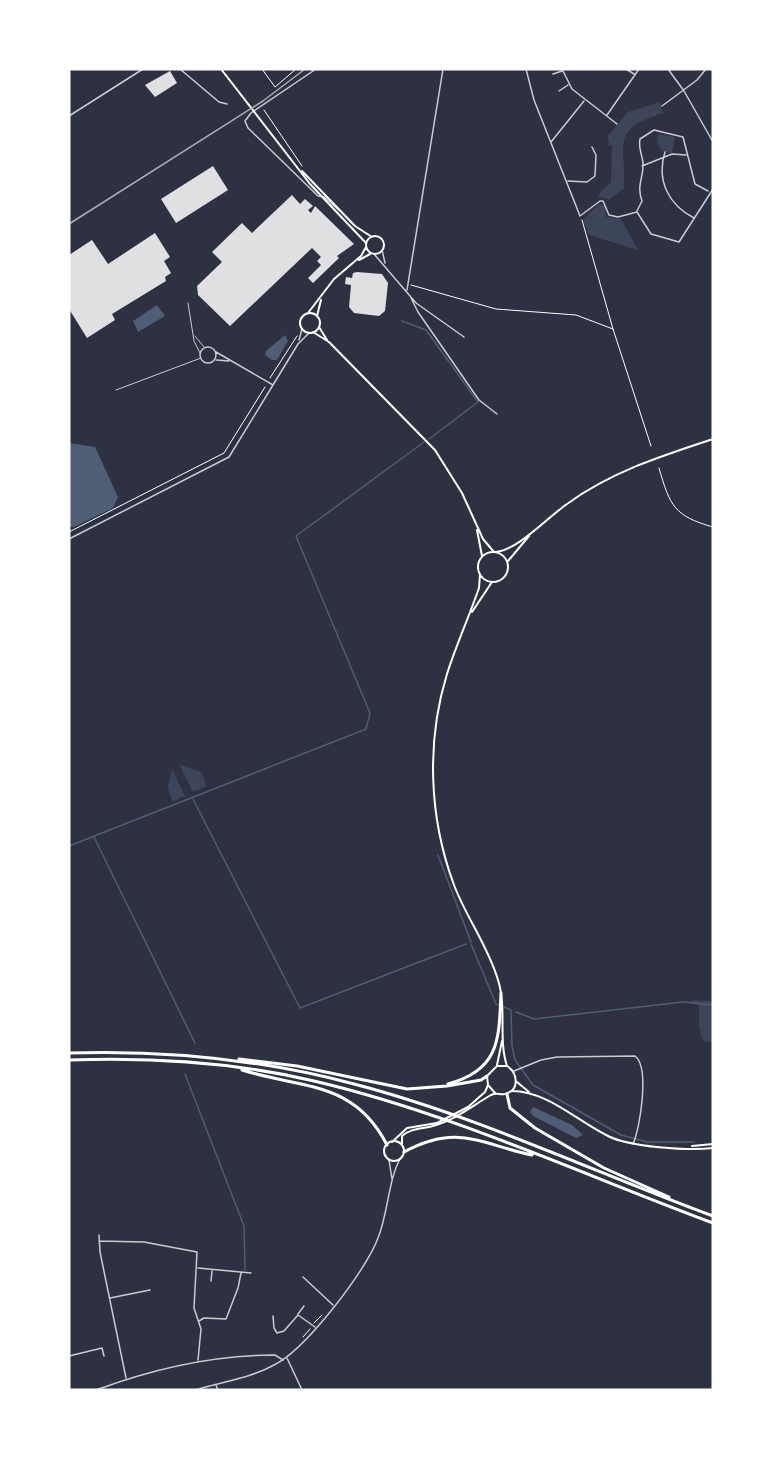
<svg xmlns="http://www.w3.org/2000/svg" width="782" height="1459" viewBox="0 0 782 1459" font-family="Overpass,sans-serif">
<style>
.green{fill:#3c4559}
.water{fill:#4f5d75}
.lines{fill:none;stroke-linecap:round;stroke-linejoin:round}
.stream{stroke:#4f5d75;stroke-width:1.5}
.building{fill:#e0e0e3}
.path{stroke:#fff;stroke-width:1}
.service{stroke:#caccd0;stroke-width:1}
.minor{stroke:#caccd0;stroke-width:1.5}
.tertiary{stroke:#caccd0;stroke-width:1.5}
.secondary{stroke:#fff;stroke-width:2}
.motorway{stroke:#fff;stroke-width:3}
.rail{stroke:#abadb3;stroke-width:1.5}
</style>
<rect width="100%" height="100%" fill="#2d3142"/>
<path class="green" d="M660,102L663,113C610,130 626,142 624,188L609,200L597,196L611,182L612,145H609L608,136L628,112Z
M658,134L675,137L672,153L662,151L657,143Z
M599,204L605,206L606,217L621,219L638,250L589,235L583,220Z
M179,764L201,772L207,786L193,792Z
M172,769L185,796L172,802L168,787Z
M692,1000L713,1001V1043L703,1041L699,1028V1004H691Z"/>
<path class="water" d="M157,305L165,316L138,332L133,321Z
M285,335L288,341L277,360H272L265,355L266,351Z
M69,443L95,447L118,497L113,508L74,527H69Z
M533,1107L572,1125L583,1135L576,1138L533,1116L530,1112Z"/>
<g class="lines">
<path class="stream" d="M402,321L426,330L478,402L429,439
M193,799L300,1008L466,944
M94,837L195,1043
M69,846L366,729L370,713L296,536L424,442
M438,855L471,942
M471,944L496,1004L499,1005
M504,1007L511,1010L512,1046L515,1060L533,1085L621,1135L647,1142H694
M516,1012L534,1019L683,1002L713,1005
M185,1074L244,1226L245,1270"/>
</g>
<path class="building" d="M170,71L177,83L155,97L145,85Z
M213,166L228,190L176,223L161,199Z
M292,195L300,204L305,199L313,206L308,210L311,213L315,206L354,244L337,256L339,258L313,283L308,278L321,265L317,261L321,257L312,248L230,326L198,295L197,286L222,262L212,252L242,223L252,233Z
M155,233L170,257L164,261L171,273L165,277L166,281L112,314L115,320L87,338L69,309V255L92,240L108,264Z
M357,272L382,274L388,283L385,311L379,316L354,313L349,307L351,285L345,284L346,277L352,278L353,273Z"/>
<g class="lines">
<path class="path" d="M262,69L275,87L296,69
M264,110L302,166
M582,220L613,329
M411,285L496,309L576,315L613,329L651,446
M270,378L297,336
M659,468C670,506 674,516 713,527
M69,532L224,453L265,387
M314,1323L322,1315
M303,1337L310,1329"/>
<path class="service" d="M188,303L194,341L200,353
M195,336L204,347
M116,390L201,358"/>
<path class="minor" d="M180,69L219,102L227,104
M316,69L251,113L245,121L248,128L318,196L324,197L340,211
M526,69L534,100L580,216L600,201H603L609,215L618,217L637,212L651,234L679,242L713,189
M562,69L572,89L617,124
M597,69H605
M626,69L634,74
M668,69L684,91L713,142
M553,74L562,71
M559,91L568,85
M662,106L697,80L706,69
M607,115L639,69
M69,116L143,69
M551,142L584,101
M665,152C656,181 669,205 694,218
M642,166L672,154L686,155
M568,181L587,182L595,176L596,155L592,147
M637,211L642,201C636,184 644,178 643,163C642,153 638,149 640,139L654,130L683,137L695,184L708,191
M382,250L385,263
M374,254L416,303L464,337
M407,290L443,69
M411,298L418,312L479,400L497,414
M299,340L302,329
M200 355a8 8 0 1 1 16 0a8 8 0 1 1-16 0Z
M216,352L273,385L298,344L309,333
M216,360L229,361
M69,539L229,457L273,385
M514,1071L541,1060L557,1057L635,1056C650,1067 640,1129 633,1144
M99,1235L100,1252L126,1378
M99,1241L144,1242L197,1252L194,1308L201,1329L198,1360
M198,1268L251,1273
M303,1277L333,1305
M211,1281L212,1271
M110,1298L150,1290
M298,1314L304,1306
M273,1316L274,1328L277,1333L284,1331L298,1315L315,1327
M199,1321L204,1318L226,1319L238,1288L241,1273
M69,1356L102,1348L104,1356
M287,1358L302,1390
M216,1385L218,1390
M96,1390C155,1368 212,1355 275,1355L283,1360"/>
<path class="tertiary" d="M389,1160L392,1179
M195,1390C221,1382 251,1378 274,1365C305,1350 366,1271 378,1238C388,1214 388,1181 400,1159"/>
<path class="secondary" d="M221,69L310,184L366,243
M302,171L355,226L372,237
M366 245a9 9 0 1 1 18 0a9 9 0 1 1-18 0Z
M359,260L370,254
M308,313L334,279L361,256L366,247
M300 323a10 10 0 1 1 20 0a10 10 0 1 1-20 0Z
M317,316L321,300
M319,327L327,340
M313,332L329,342L435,450L462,493L483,539L494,552
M477,530L482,556
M495,552C517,551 548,517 567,504C611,472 661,456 713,439
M478 567a15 15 0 1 1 30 0a15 15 0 1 1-30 0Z
M508,561L529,536
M480,574L479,588C469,617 456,645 447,674C426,742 429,818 454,885C466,917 488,946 498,980C507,1008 498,1039 507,1066
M472,612L492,582
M497,1065L502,1041
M517,1082L529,1092
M512,1091C547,1091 577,1121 608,1136C630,1147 688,1151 713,1148
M384 1151a10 10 0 1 1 20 0a10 10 0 1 1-20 0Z
M392,1142L407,1128L437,1123L468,1107L485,1092L488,1085
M402,1145V1136C411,1128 422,1129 433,1126C455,1120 472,1106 491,1095C497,1092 499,1095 505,1094C520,1090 518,1073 507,1066H497L487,1076L488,1085L495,1093
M692,1146L713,1144"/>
<path class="motorway" d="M69,1053C165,1050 260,1059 354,1084C477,1116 594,1172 713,1216
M239,1059L297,1066L407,1089L447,1086L481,1080L487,1076
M69,1060C151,1057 234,1062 314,1081C451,1113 581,1174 713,1223
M242,1070C302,1089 354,1080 387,1145
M448,1084C500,1070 499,1039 501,993
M507,1094L510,1108L535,1128L604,1168L669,1197
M404,1152C458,1123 480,1144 532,1155"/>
<path class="rail" d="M69,224L263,101L305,69"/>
</g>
<rect width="782" height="1459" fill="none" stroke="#ffffff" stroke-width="141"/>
</svg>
